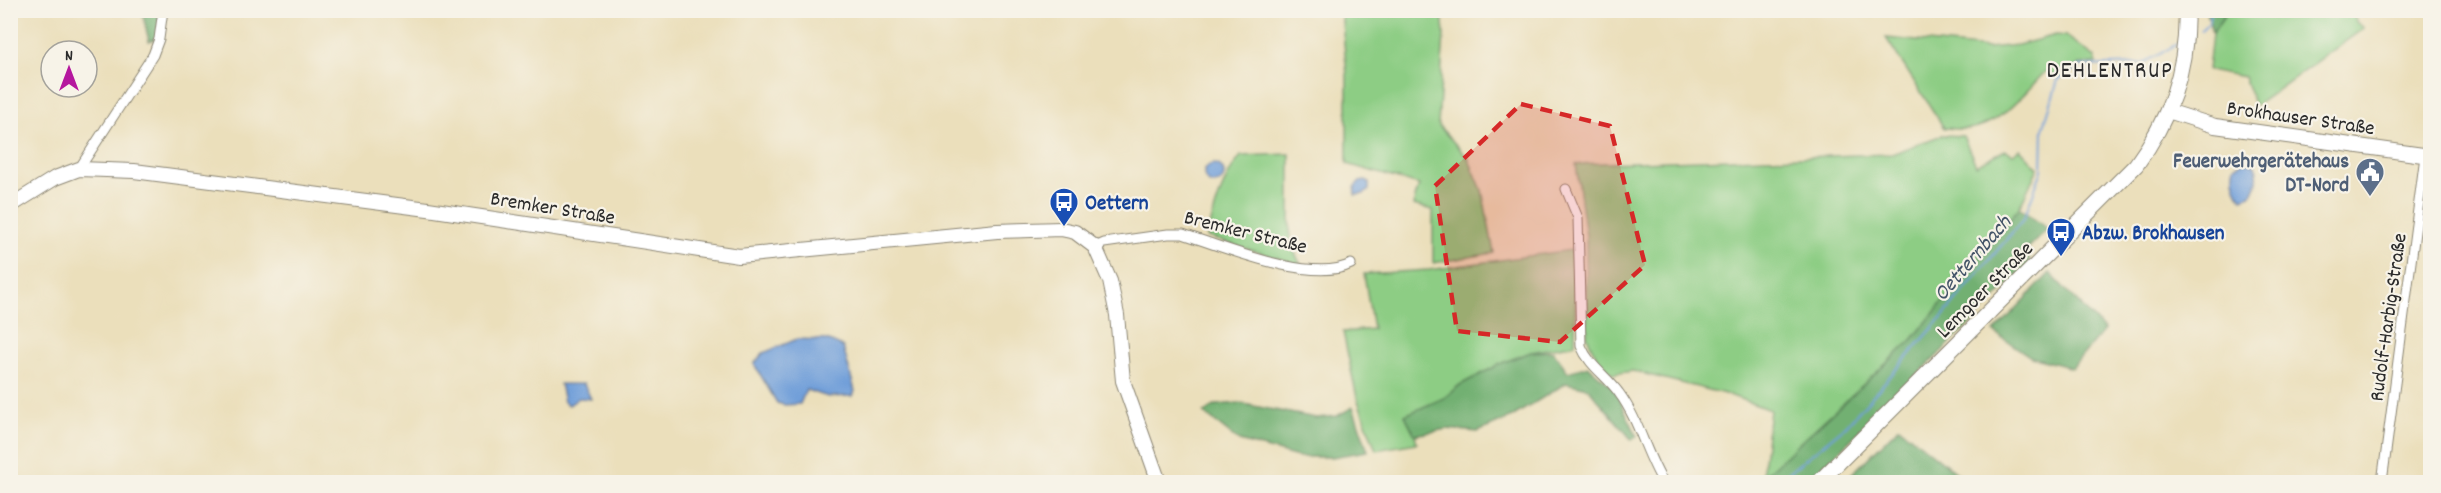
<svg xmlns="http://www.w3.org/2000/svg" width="2441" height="493" viewBox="0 0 2441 493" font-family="Dekko,sans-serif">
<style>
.green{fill:#8dcd84;stroke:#5c7c58;stroke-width:1.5}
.forest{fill:#72b072;stroke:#4e6e4e;stroke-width:1.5}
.water{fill:#719fd9;stroke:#4e6582;stroke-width:1.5}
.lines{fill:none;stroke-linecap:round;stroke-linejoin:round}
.stream{stroke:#719fd9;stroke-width:2}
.street-casing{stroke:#8b8573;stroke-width:11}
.secondary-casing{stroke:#8b8573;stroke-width:16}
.primary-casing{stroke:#8b8573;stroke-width:17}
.street{stroke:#fff;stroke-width:9}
.secondary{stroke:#fff;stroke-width:14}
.primary{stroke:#fff;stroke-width:15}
.marked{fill:#d62828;fill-opacity:0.2;stroke:#d62828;stroke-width:4.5;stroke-dasharray:12 8;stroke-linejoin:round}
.labels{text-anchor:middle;stroke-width:4.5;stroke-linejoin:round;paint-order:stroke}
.street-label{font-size:21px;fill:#2b2b2b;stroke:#f7f3e8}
.service-label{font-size:21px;font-weight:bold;fill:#4e5e75;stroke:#f7f3e8;text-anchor:end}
.transit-label{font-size:21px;font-weight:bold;fill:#164399;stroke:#f7f3e8;text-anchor:start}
.water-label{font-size:22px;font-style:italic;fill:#445468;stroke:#f7f3e8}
.quarter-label{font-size:24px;letter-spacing:1.5px;fill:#2b2b2b;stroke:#f7f3e8}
</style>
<rect width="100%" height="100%" fill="#f7f3e8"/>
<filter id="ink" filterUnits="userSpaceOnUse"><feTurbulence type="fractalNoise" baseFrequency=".0167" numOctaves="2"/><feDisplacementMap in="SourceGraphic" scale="12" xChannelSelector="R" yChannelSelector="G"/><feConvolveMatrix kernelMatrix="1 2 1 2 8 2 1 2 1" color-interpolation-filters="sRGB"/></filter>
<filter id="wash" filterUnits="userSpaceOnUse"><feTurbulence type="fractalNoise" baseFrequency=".008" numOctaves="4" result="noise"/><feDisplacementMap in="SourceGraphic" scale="24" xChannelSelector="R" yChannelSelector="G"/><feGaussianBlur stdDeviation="1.35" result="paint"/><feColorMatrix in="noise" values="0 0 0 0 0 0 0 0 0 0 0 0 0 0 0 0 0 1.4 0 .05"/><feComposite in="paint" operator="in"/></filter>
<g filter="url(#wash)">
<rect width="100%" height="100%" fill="#ebdfbb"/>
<path class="green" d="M1341,11H1442L1444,34L1438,125L1468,158L1482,190L1494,253L1433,263V210L1413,205L1419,185L1347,164V75Z
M2227,11H2354L2356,22L2364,28L2255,106L2244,77L2208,70L2212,34Z
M2056,35L2066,36L2095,57L2097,63L2080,64L2057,78L2046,71C2024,93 2002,125 1968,129C1960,130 1952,128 1944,128L1886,38L1988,48L2018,45Z
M1942,135L1963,136L1976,165L2005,150L2013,154L2020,149L2038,168L2019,208L1912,340L1762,478L1770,410L1729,395L1633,371L1613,374C1600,363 1592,352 1587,336L1586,236L1576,164L1892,154Z
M1290,154V243L1301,265L1207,237C1214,210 1223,177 1241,156Z
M1571,250L1576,255L1575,344L1531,352L1460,385L1444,398L1405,415L1415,435L1417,443L1376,450L1357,398L1343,332L1373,329L1364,274L1429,270Z"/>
<path class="forest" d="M142,11H160L157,39L149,41Z
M2207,11H2227L2212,34Z
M2019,208L2048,229L2027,249L2030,263L1972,322L1807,482H1757L1912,340Z
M2050,273L2104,330L2072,368L2031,357L1994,332Z
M1553,351L1568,372L1588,366L1614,388L1637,436L1632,440L1588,388L1566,383L1512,417L1478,432L1447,429L1415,435L1405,415L1444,398L1460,385L1504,362L1531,352Z
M1238,403L1316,418L1337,416L1353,407L1368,451L1332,457H1298L1239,441L1204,413L1216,405Z
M1899,427L1968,482H1844Z"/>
<path class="water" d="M2244,162L2254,164C2260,173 2257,186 2252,194L2242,198C2235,190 2232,176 2235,166Z
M1204 174a10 10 0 1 1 20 0a10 10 0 1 1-20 0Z
M1366,181L1369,183V190L1364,194L1355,195V186L1359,182Z
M797,339L827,340L843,347L855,391L853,396L828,397L806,390L800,404L785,405L777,403L754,364L763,353Z
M560,384H584L591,399L579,398L569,405L564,402Z"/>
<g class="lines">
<path class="stream" d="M2201,30L2209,22L2212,10
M1777,482L1845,427L1939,321L2024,218L2042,170L2043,129L2058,80L2080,66L2142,64L2177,44"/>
</g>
</g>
<g filter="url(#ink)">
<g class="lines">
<g class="street-casing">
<path id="street" d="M79,169L153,55L159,39L163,10
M1566,189L1578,218L1581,346C1589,366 1607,376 1619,393C1639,420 1646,454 1663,482
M1095,247L1104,243L1168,234H1183C1223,247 1312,284 1351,264
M2382,482L2425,156"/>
</g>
<g class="secondary-casing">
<path id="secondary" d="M2168,111L2215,126L2430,156
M10,206L55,178L79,169L134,171L428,209L739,256L997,231L1061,229L1075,232L1095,247L1110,281L1117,315L1123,381L1159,482"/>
</g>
<g class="primary-casing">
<path id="primary" d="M1819,482L2136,165C2170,119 2188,68 2186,10"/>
</g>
<use href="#street" class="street"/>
<use href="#secondary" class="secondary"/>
<use href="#primary" class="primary"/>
</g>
</g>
<path class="marked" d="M1521,104L1610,126L1645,265L1560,342L1457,331L1435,186Z"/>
<defs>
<g id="civic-pin" transform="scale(1.5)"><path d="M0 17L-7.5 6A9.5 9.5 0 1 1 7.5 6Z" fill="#5c6f8a" stroke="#f7f3e8"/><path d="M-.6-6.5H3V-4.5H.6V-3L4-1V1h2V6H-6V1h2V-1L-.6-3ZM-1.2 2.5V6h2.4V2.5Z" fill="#fff"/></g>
<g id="bus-pin" transform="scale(1.5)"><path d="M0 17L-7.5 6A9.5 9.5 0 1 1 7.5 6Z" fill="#1a4fb4" stroke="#f7f3e8"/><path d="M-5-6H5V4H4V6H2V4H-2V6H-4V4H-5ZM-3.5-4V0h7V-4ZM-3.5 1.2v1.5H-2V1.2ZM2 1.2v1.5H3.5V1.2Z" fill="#fff"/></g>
</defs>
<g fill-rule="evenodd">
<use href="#civic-pin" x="2370" y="172"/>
<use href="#bus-pin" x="1064" y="202"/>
<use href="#bus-pin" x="2061" y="232"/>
</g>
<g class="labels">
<g class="street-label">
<text transform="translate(2301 117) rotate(8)" y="7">Brokhauser Straße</text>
<text transform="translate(553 207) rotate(9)" y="7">Bremker Straße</text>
<text transform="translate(1246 231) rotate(14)" y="7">Bremker Straße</text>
<text transform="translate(1984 289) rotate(-45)" y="7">Lemgoer Straße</text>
<text transform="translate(2387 317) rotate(-82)" y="7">Rudolf-Harbig-Straße</text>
</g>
<g class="service-label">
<text x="2349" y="167">Feuerwehrgerätehaus<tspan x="2349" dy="24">DT-Nord</tspan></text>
</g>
<g class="transit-label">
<text x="1085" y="209">Oettern</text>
<text x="2082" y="239">Abzw. Brokhausen</text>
</g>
<g class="water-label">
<text transform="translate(1971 257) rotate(-49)" y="8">Oetternbach</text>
</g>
<g class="quarter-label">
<text x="2110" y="77">DEHLENTRUP</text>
</g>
</g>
<rect width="2441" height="493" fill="none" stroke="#f7f3e8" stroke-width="36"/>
<g transform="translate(69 69)"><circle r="28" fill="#f7f3e8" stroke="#a5a39c" stroke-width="1.5"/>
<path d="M0-4.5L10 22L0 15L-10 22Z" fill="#b5179e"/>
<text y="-9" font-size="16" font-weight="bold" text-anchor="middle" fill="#2b2b2b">N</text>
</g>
</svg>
